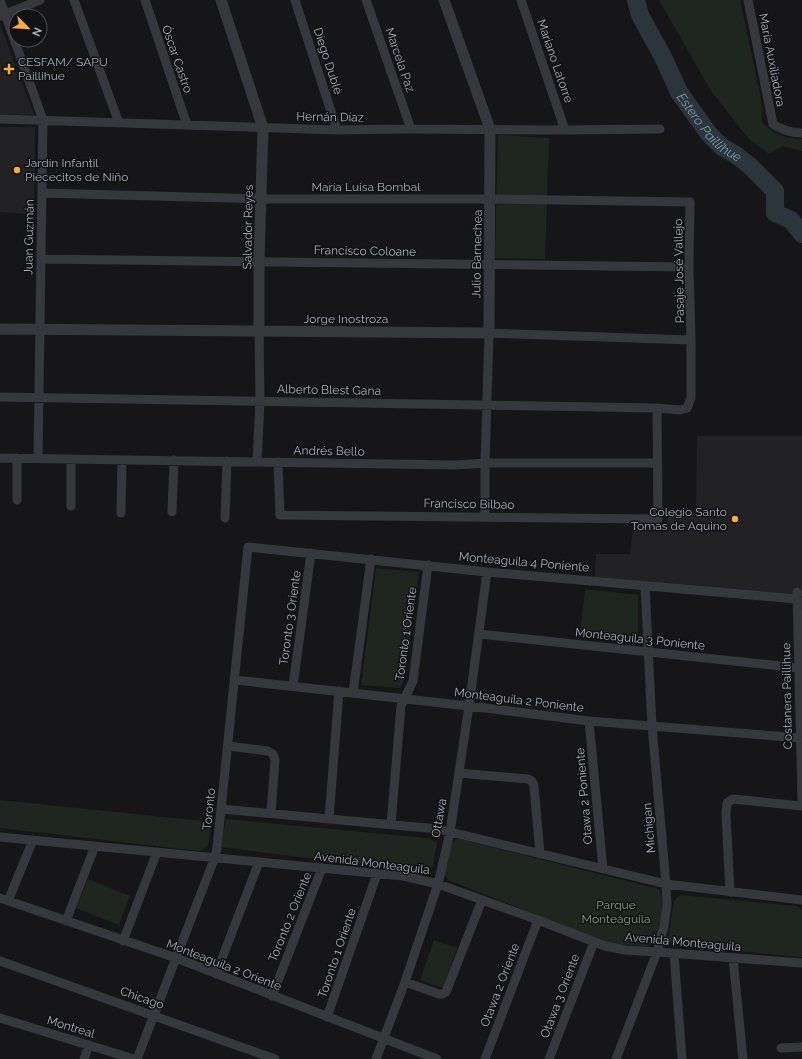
<svg xmlns="http://www.w3.org/2000/svg" width="802" height="1059" viewBox="0 0 802 1059" font-family="Raleway,sans-serif">
<style>
.built{fill:#222225}
.green{fill:#1e261f}
.lines{fill:none;stroke-linecap:round;stroke-linejoin:round}
.river{stroke:#2c353c;stroke-width:18}
.minor{stroke:#37383d;stroke-width:9}
.tertiary{stroke:#37383d;stroke-width:11}
.poi-dot{fill:#f2b134;stroke:#111113;stroke-width:1.5}
.labels{text-anchor:middle;stroke-width:3;stroke-linejoin:round;paint-order:stroke}
.street-label{font-size:12px;fill:#a8adb8;stroke:#111113}
.poi-label{font-size:12px;fill:#a8adb8;stroke:#111113;text-anchor:start}
.park-label{font-size:12px;fill:#7fa381;stroke:#111113}
.water-label{font-size:13px;font-style:italic;fill:#7f9bb3;stroke:#111113}
</style>
<rect width="100%" height="100%" fill="#161618"/>
<path class="built" d="M0,24L34,115L0,114Z
M0,127H35L34,214L0,212Z
M697,436H802V596L595,577L596,554H630L633,526H667L668,512L696,510Z"/>
<path class="green" d="M659,0H740L761,98L762,123C776,134 784,139 802,139V151L783,146L769,154L749,139L711,91Z
M498,135L549,138L545,259L495,258Z
M376,568L419,572L404,681L400,688L361,685Z
M585,589L638,595V643L580,637Z
M0,800L212,822L208,846L199,851L0,828Z
M226,819L426,838L437,842L433,867L423,872L283,855L221,847Z
M460,839L658,889C666,897 660,936 651,944C649,946 648,946 645,946L616,944L604,941L448,880L444,874L451,844L455,840Z
M88,879L130,896L119,925L76,908Z
M680,895L796,906L802,910V957L674,945L668,940L674,901Z
M434,940L457,948L443,988L420,980Z"/>
<g class="lines">
<path class="river" id="s1" d="M636,0L640,15L663,57L679,92L709,134L722,147L736,155L750,166L775,191V213L791,220L802,234"/>
<path class="minor" d="M0,0L43,120L38,458
M74,0L119,123
M145,0L187,125
M295,0L337,130
M366,0L411,129
M521,0L565,130
M748,0L773,124C782,130 791,133 802,133
M1,16L40,0
M0,119L337,130L411,129L565,130L660,129
M41,259L689,267
M0,397L657,408L680,410L687,408L691,398V340L689,267L690,202L491,199H262L42,193
M0,458L457,465L485,463H657
M257,462L260,401L259,331
M278,462L280,515L658,519L657,408
M17,500V458
M71,506V459
M172,512L174,460
M121,513L122,460
M485,516V463L489,333L691,340
M225,518L227,461
M797,592L802,800
M479,634L799,668
M235,680L469,706L589,721L800,738
M293,686L311,553
M353,693L371,559
M589,721L603,869
M228,746L268,751L273,754L275,760L271,813
M459,773L528,779L532,781L534,786L540,854
M221,809L438,829L666,884L802,900
M329,819L339,691
M391,824L401,706L413,681L428,565
M0,837L403,876L438,884L538,920L605,946L625,950L657,952L802,963
M730,892L726,814L727,803L733,799L802,806
M0,898L176,958L437,1059
M8,901L33,840
M66,921L95,846
M123,941L157,852
M674,954L682,1059
M733,958L743,1059
M0,961L275,1059
M216,974L259,862
M405,982L439,994H442L446,992L482,900
M272,996L322,868
M327,1017L377,874
M0,1018L134,1059
M781,1048L802,1047
M84,1059L89,1045
M137,1059L215,857L217,848L248,547L487,572L797,599
M376,1059L405,982L438,884L450,832L469,706L487,572
M485,1059L538,920
M549,1059L594,942
M616,1059L657,952L664,926L667,905L666,884L652,726L645,586"/>
<path class="tertiary" d="M221,0L263,128L259,262V331
M0,329L489,333L490,129L444,0"/>
</g>
<g class="poi-dot">
<path d="M7 63h4v4h4v4h-4v4h-4v-4h-4v-4h4z"/>
<circle cx="17" cy="170" r="4"/>
<circle cx="735" cy="519" r="4"/>
</g>
<g class="labels">
<g class="street-label">
<text transform="translate(177 59) rotate(71)" y="4">Óscar Castro</text>
<text transform="translate(400 60) rotate(71)" y="4">Marcela Paz</text>
<text transform="translate(772 60) rotate(79)" y="4">María Auxiliadora</text>
<text transform="translate(328 61) rotate(72)" y="4">Diego Dublé</text>
<text transform="translate(555 61) rotate(71)" y="4">Mariano Latorre</text>
<text transform="translate(330 117) rotate(1)" y="4">Hernán Díaz</text>
<text x="366" y="191">María Luisa Bombal</text>
<text transform="translate(248 227) rotate(-89)" y="4">Salvador Reyes</text>
<text transform="translate(29 237) rotate(-89)" y="4">Juan Guzmán</text>
<text transform="translate(365 251) rotate(1)" y="4">Francisco Coloane</text>
<text transform="translate(477 254) rotate(-89)" y="4">Julio Barnechea</text>
<text transform="translate(679 271) rotate(-91)" y="4">Pasaje José Vallejo</text>
<text x="346" y="323">Jorge Inostroza</text>
<text transform="translate(329 390) rotate(1)" y="4">Alberto Blest Gana</text>
<text transform="translate(329 451) rotate(1)" y="4">Andrés Bello</text>
<text transform="translate(469 504) rotate(1)" y="4">Francisco Bilbao</text>
<text transform="translate(524 562) rotate(5)" y="4">Monteaguila 4 Poniente</text>
<text transform="translate(290 618) rotate(-82)" y="4">Toronto 3 Oriente</text>
<text transform="translate(406 634) rotate(-82)" y="4">Toronto 1 Oriente</text>
<text transform="translate(640 639) rotate(6)" y="4">Monteaguila 3 Poniente</text>
<text transform="translate(787 696) rotate(-91)" y="4">Costanera Paillihue</text>
<text transform="translate(519 700) rotate(7)" y="4">Monteaguila 2 Poniente</text>
<text transform="translate(584 796) rotate(-95)" y="4">Otawa 2 Poniente</text>
<text transform="translate(209 809) rotate(-84)" y="4">Toronto</text>
<text transform="translate(439 818) rotate(-80)" y="4">Ottawa</text>
<text transform="translate(649 828) rotate(-95)" y="4">Michigan</text>
<text transform="translate(372 863) rotate(7)" y="4">Avenida Monteaguila</text>
<text transform="translate(290 917) rotate(-68)" y="4">Toronto 2 Oriente</text>
<text transform="translate(683 942) rotate(5)" y="4">Avenida Monteaguila</text>
<text transform="translate(337 953) rotate(-71)" y="4">Toronto 1 Oriente</text>
<text transform="translate(224 965) rotate(21)" y="4">Monteaguila 2 Oriente</text>
<text transform="translate(500 985) rotate(-69)" y="4">Otawa 2 Oriente</text>
<text transform="translate(560 996) rotate(-69)" y="4">Otawa 3 Oriente</text>
<text transform="translate(142 998) rotate(19)" y="4">Chicago</text>
<text transform="translate(71 1027) rotate(17)" y="4">Montreal</text>
</g>
<g class="poi-label">
<text x="18" y="66">CESFAM/ SAPU<tspan x="18" dy="14">Paillihue</tspan></text>
<text x="25" y="167">Jardín Infantil<tspan x="25" dy="14">Piececitos de Niño</tspan></text>
<text x="727" y="516" text-anchor="end">Colegio Santo<tspan x="727" dy="14">Tomas de Aquino</tspan></text>
</g>
<g class="park-label">
<text x="616" y="909">Parque<tspan x="616" dy="14">Monteáguila</tspan></text>
</g>
<g class="water-label">
<text dy="5" stroke="none"><textPath href="#s1" startOffset="149">Estero Paillihue</textPath></text>
</g>
</g>
<g transform="translate(28 28) rotate(114)"><circle r="19" fill="#111113" stroke="#4d4f55"/>
<path d="M0-3L7 15L0 10L-7 15Z" fill="#f2b134"/>
<text y="-6" font-size="11" font-weight="bold" text-anchor="middle" fill="#a8adb8">N</text>
</g>
</svg>
